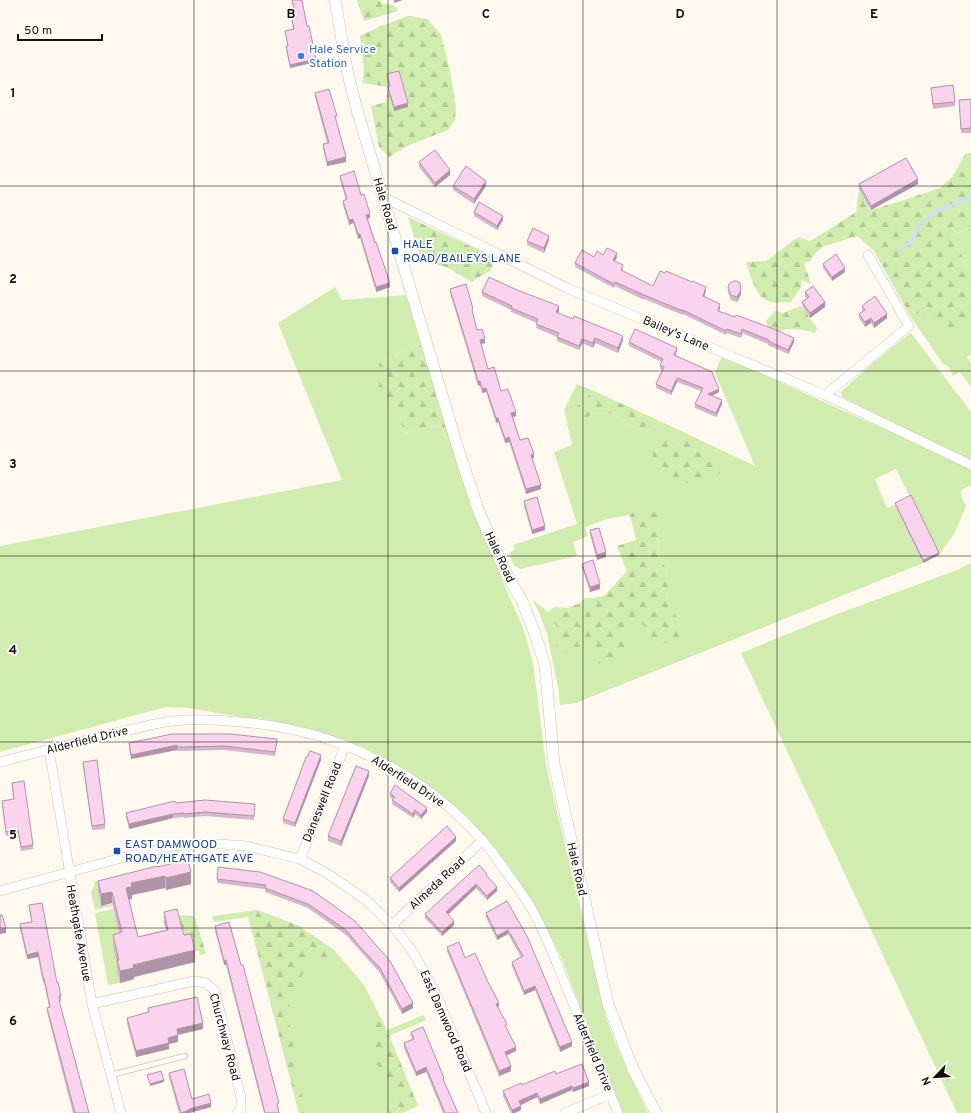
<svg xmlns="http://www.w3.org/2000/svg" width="971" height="1113" viewBox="0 0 971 1113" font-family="Overpass,sans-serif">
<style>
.green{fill:#d1ecaf;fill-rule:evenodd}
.forest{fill:url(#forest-firs)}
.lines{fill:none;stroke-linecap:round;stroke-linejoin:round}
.stream{stroke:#cbdff5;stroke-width:3.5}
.service-casing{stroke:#cfc0aa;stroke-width:6}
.minor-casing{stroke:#cfc0aa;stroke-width:10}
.tertiary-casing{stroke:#cfc0aa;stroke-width:12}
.service{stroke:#fff;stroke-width:4.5}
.minor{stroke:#fff;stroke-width:9}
.tertiary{stroke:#fff;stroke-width:11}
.wall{fill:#d7b5cd}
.shaded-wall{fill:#af94a7}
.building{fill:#fad3ee;stroke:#af94a7}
.grid{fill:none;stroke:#140f07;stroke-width:1;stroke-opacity:0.55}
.shop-dot{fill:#3f7fe0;stroke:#fff;stroke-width:1.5}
.transit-dot{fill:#1a4fb4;stroke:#fff;stroke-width:1.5}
.labels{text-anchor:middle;stroke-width:3.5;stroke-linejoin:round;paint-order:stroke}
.shop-label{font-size:12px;fill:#366cbe;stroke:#fff;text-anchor:start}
.street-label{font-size:12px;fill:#140f07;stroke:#fff}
.transit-label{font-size:12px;fill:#164399;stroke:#fff;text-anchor:start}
.grid-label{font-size:13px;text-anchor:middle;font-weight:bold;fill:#140f07;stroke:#fff;stroke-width:3.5;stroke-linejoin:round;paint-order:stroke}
</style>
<defs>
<pattern id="forest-firs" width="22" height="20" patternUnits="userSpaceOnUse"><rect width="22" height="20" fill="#d1ecaf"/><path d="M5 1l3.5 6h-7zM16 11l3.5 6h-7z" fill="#b3c995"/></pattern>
</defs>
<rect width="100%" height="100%" fill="#fff9f0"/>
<path class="green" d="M971,227V273L951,236Z
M335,287L342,300L406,295L421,343L379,363V385L373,398L396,407L405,433L439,425L448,442L455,443L470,505L523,628L533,663L546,765L606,1018C618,1051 633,1082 648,1113H623L591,1035L561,957L531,900L509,866L470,820L424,782L376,753L345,740L299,727L259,718H247L188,708L166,707L0,752V546L342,480L278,323Z
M925,310L934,323L967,326L971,320V354L967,357L971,364V387L960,372L953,376L948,366L943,364L911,317Z
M911,333L971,412V462L846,399L842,397L841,392C862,372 884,353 908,335Z
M722,356L926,448L971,470V486C957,489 960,496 966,505L965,509L954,534L939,555L896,469L875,479L887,508L895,505L923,563L576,703L560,705L558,687L547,634L540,615L532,599L548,612L558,629L556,632L585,658L582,649L630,638H609L638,618L658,645L680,627L676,616L667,602L668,588L666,569L660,557L657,539L658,529L636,510L630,515L607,519L585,527L588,536L573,542L577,556L520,569L514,566L509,553L515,549L513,545L577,524L554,452L572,445L564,410L577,384L594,391L589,396L584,420L594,412L614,414L630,427L651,430L660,421L755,466L715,373ZM684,438L677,484V446Z
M971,563V1113H957L741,653L832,616L957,570Z
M104,879L107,890L98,893L101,906L112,904V906L95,910L91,893L95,881Z
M113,909L122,944L117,965V972L120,983L108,985L95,913Z
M257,910L299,926L334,950L364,985L387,1030L424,1015L426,1020L389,1036L418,1106L402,1113H299L248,917L213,922L212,916Z"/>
<path class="forest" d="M357,0H380L382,4L394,5L398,11L364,21Z
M408,16L428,19L441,35L450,71L456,107L455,120L448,130L407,146L389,157L379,147L371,106L386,102L388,87L362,83L364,70L360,36L381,26Z
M971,153V227L951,236L971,273V320L967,326L953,332L934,323L925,310L911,317L874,251L857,236L822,247L816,253L809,262L804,263L811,284L801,280V287L791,302C784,302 773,304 766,300C755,295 750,273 746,262L766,261L798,237L810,241L820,235L856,212L859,189L871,210L904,200L940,188L953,176L965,154Z
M408,217L495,258L491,270L472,282L446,267L422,262Z
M801,306L817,328L815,333C795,327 788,329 769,333L766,321L775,311L783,313Z
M421,343L455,443L448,442L439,425L405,433L396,407L372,398L379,385V363Z
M594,391L660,421L651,430L630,427L614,414L594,412L584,420L575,419L573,410Z
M684,438L723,469L714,480L677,484L652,460L654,448L665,440L677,446Z
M641,507L654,511L666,519L658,529L657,539L660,557L666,569L668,588L667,602L676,616L680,627L679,637L658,645L638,618L610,638H630L635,642L628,657L615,664L594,663L592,647L582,649L586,658L567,653L557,646L556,632L558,629L548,612L554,607L567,608L580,603L585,598H594L605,595L627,571L617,546L636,540L630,515L636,510Z
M257,910L299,926L334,950L327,960L308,962L290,1000L288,1016L293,1039L294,1067L299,1088L307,1108L313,1113H299L253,934Z
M184,915L195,917L206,954L200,955L199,951L193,952L164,924L163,920Z
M381,1018L387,1030L418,1106L402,1113H380L382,1107L394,1105L393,1093L374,1058L372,1036L373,1025Z"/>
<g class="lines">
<path class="stream" d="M899,250L910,243L921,224L935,212L962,201L968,197H971"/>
<g class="service-casing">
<path id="service" d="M111,1075L185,1056"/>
</g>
<g class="minor-casing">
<path id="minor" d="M383,197L567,288L731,356L825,395L971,465
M825,395L909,326L868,255
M49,750L92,1004L121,1113
M0,762C44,751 88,739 133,729C147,726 160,722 174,721C196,718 219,720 240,722C332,729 420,770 481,839C491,849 498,861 506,872C515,883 523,895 530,906C545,931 555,959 566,986C583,1028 601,1071 618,1113
M300,859L345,746
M0,891L125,857L174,846L196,844H220L246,846L300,859L328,874L366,900L392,925L413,952L435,992L486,1113
M392,925L483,840
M92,1004L194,981L206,983L215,991L241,1098V1109L237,1113
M565,1113L611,1094"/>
</g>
<g class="tertiary-casing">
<path id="tertiary" d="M335,0L347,70L357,110L459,452L479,512L505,571L522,601L535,634L545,665L554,764L608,1004L633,1069L656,1113"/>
</g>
<use href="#service" class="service"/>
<use href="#minor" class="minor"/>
<use href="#tertiary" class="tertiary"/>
</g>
<path class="wall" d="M292,0H302L307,26L316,62L290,68L286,49V46H288L285,31L293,29L292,19L295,18Z
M387,74L408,107L394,111L388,91V87L389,86L387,79Z
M931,88L955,102V106L933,109Z
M315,93L337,120H336L346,162L327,166L323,149V144L327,143L315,97Z
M971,99V133H961L959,100Z
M419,162L450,175L435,187L419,167Z
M340,176L361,195L370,218L368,219L390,287L376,292L360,238L358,239L353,223L349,225L343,205V201L346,200L340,180Z
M859,184H918L871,210L859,189Z
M453,186H486L474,204L453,190Z
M474,212L503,220L497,230L474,216Z
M549,240L544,253L527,245V241Z
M603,255L617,257L615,261L623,269L622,271L653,286L706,291L704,297L720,308L719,311L794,342L788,354L768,345V344L742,333L741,338L727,333L726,335L683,314V315L644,299V300L615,286L614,288L575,267V263Z
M823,264L845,272L832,281L823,268Z
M728,288L741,294L737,302L731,300L728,292Z
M450,289L473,314L477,330L485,343L481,344L488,369L516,416L513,417L520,440L534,458L532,459L541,489L526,494L509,442L505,443L498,422L496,423L486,392L482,393L480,385L478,386L450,293Z
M482,292L559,311L558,313L623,340L618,353L595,343L593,348L582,343L579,350L557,341V337L536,328L537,323L511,312V310L482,296Z
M805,292L825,307L810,318L802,306V302L807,298L805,297Z
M862,306L887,318L874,328L871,323L865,327L859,318V314L863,311L862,310Z
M629,342L677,351L675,356L719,392L712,396L722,404L716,417L695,408V404L701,391L677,382L671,395L656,388V384L662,370L660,369V365L662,362L629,346Z
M524,501L545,530L532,534L524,506Z
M895,503L939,555L923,563L895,505Z
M590,530L606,557L597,560L590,535Z
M582,564L600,589L590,592L582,568Z
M129,743L277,744L275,756L225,750L177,751V750L131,759L129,748Z
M307,757L321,760L295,827L283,823V819Z
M83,762L105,824V829L92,830L83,766Z
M369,776L341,846L328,841V836Z
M12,783L33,845V849L21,851L18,834L6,836L2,805V801L13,799Z
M390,793L427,812L421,819L415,814L413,818L392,804L393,799L390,797Z
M176,803L255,808L254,820L205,816L184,818V817L173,818L129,829L126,817V813Z
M456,841L399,892L390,882V878Z
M157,867L191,884L166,890L165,888L132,895V899H129L138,937L166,930L164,924V912L184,935L195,962L134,977V979L120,983L117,972V963L113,947V935L119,933L112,903L101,906L98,892V881Z
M260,872L355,921L413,1008L402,1014L380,973L346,935L308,908L265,892V889L217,883V879Z
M487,876L497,891L487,900L476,888L448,915L454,925L442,936L425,918V914Z
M507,901L572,1046L560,1052L535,990L524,995L512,966V962L521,957L508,934L497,940L486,917V913Z
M29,905L57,983L61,996V1001H60V1004L89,1113H73L47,1012V1008L49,1007L44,982L43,983L38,957L27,959L20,929V924L32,922L29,910Z
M215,926L279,1108H278L279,1113H264L226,965H224L215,931Z
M447,947L465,958L499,1007H498L516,1051L506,1055L511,1071L499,1076L447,951Z
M148,1008L203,1029L178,1035V1042L169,1044V1049L136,1057L127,1024V1018L148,1013Z
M411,1032L444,1081L458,1113H443L426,1072L416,1076L404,1048V1043L412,1039L411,1036Z
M169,1073L192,1099L211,1107L189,1113H179L169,1077Z
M556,1074L589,1086L573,1092L572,1090L540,1104L537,1097L521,1105V1110L515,1113H511L503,1096V1091Z"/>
<path class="shaded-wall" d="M394,0H403L394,3Z
M316,59V62L290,68V65Z
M408,103V107L394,111V107Z
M346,157V162L327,166V162Z
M450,170V175L435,187V183Z
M918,179V184L871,210V206Z
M486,181V186L474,204V199Z
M370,214V218L366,219V215Z
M503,216V220L497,230V226Z
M353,219V223L349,225V220Z
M358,234H360V238L358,239Z
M549,236V240L544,253V248Z
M617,253V257L613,264V260Z
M845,268V272L832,281V277Z
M390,283V287L376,292V287Z
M706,287V291L703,301V296Z
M741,290V294L737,302V297Z
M825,302V307L810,318V313Z
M720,304V308L718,315V311Z
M559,306V311L556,317V312Z
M887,314V318L874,328V323Z
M871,318V323L865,327V322Z
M742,329V333L741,338V334Z
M623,336V340L618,353V348Z
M595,338V343L593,348V343Z
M794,338V342L788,354V350Z
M485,339V343L480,344V340Z
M582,339V343L579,350V346Z
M677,348V351L674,359V355Z
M677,378V382L671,395V391Z
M478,381H480V385L478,386Z
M486,388V392L482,393V389Z
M719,389V392L708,398V394Z
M722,400V404L716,417V413Z
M516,412V416L511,418V413Z
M496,418H498V422L496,423Z
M509,437V442L505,443V439Z
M534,454V458L531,459V455Z
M541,485V489L526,494V489Z
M545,526V530L532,534V530Z
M606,552V557L597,560V555Z
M939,553V555L923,563V560Z
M600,584V589L590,592V587Z
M177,745V750L131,759V755Z
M321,755V760L295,827V823Z
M369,771V776L341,846V841Z
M427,808V812L421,819V815Z
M415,810V814L413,818V814Z
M173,814V818L129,829V824Z
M456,837V841L399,892V888Z
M191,872V884L166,890V878Z
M165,876V888L132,895V899L126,900V888L131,883Z
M476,884V888L446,916V912Z
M497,887V891L487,900V896Z
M112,892V903L101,906V894Z
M454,921V925L442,936V932Z
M6,928V933L0,934V930Z
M508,930V934L497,940V936Z
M195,950V962L134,977V979L120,983V971L133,965Z
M38,952V957L27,959V955Z
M226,960V965H224V961Z
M535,986V990L524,995V991Z
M413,1003V1008L402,1014V1009Z
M499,1003V1007L496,1008V1004Z
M203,1023V1029L177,1035V1029Z
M178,1035V1042L169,1044V1049L136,1057V1051L168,1038Z
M572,1042V1046L560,1052V1047Z
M516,1047V1051L505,1056V1052Z
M511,1066V1071L499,1076V1071Z
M426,1067V1072L416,1076V1072Z
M164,1080V1082L150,1086V1084Z
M589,1082V1086L573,1092V1088Z
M572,1086V1090L540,1104V1099Z
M537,1093V1097L519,1106V1101Z
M211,1103V1107L189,1113H181L189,1109Z
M521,1106V1110L515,1113H512V1110Z"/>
<path class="building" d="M292,0H302L307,26H309L316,59L290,65L286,46H288L285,31L294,29L292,19L296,18Z
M399,71L408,103L394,107L388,87L390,86L387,74Z
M953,85L955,102L933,104L931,88Z
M329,89L337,116H335L346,157L327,162L323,144L329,143L315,93Z
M971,99V128L961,129L959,100Z
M435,150L450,170L435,183L419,162Z
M906,158L918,179L871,206L859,184Z
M466,166L486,181L474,199L453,186Z
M354,171L361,195L364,194L370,214L366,215L375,243L376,242L390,283L376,287L360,234H358L353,219L349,220L343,201L347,199L340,176Z
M479,202L503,216L497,226L474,212Z
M533,228L549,236L544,248L527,241Z
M607,248L617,253L613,260L623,265L621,270L653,286L660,271L665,273L666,271L692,282V281L706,287L703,296L720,304L718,311L735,317L736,315L774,329L794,338L788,350L768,341L769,340L742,329L741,334L727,329L726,331L683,310V311L644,295L615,282L614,284L575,263L582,250L594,257L597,251L603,255Z
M836,254L845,268L832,277L823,264Z
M489,277L517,290L559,306L556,312L573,319L574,316L623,336L618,348L595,338L593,343L582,339L579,346L557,337L559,333L536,324L538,319L511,308L512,306L482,292Z
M734,281H737L740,283L741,290L737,297L731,295L728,288L729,284Z
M466,284L473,309L472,310L477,330L482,329L485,339L480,340L488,369L494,367L501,391L508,389L516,412L511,413L520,440L528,438L534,454L531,455L541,485L526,489L509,437L505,439L498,418H496L486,388L482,389L480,381H478L450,289Z
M813,286L825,302L810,313L802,302L809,297L805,292Z
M875,296L887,314L874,323L871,318L865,322L859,314L865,310L862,306Z
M635,329L677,348L674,355L712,372L719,389L708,394L722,400L716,413L695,404L703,388L677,378L671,391L656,384L664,367L660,365L663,359L629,342Z
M911,495L939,553L923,560L895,503Z
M537,497L545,526L532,530L524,501Z
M599,528L606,552L597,555L590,530Z
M593,560L600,584L590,587L582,564Z
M172,734H230L277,739L275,752L225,746L177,747V745L131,755L129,743Z
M310,751L321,755L295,823L283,819L306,757H307Z
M97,760L105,824L92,826L83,762Z
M356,766L369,771L341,841L328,836Z
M24,781L33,845L21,847L18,830L6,832L2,801L14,799L12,783Z
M395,785L427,808L421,815L415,810L413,814L392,800L395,797L390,793Z
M205,800L255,804L254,816L205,812L184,814V813L173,814L129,824L126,813L175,801L176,803Z
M447,826L456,837L399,888L390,878Z
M188,860L191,872L166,878L165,876L131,883L132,887L126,888L138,937L168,930L164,912L177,909L184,935L191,934L195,950L133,965L134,968L120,971L117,960H119L113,935L122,932L112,892L101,894L98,881L157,866V867Z
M479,865L487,874L486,875L497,887L487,896L476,884L446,912L454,921L442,932L425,914Z
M218,867L260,872L313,891L355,921L390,961L413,1003L402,1009L380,968L361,948L346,930L308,904L265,888L266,885L217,879Z
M507,901L527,936L572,1042L560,1047L535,986L524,991L512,962L523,956L508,930L497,936L486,913Z
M42,903L57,983L58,982L61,996H59L60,1004L89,1113H75L47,1008L50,1007L44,978H43L38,952L27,955L20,924L32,922L29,905Z
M0,915H2L6,928L0,930Z
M229,922L241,965H243L279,1103L277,1104L279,1113H265L226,960L224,961L215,926Z
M459,942L465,958L475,953L488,982L499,1003L496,1004L507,1024L505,1025L516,1047L505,1052L511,1066L499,1071L447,947Z
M197,997L203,1023L177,1029L178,1035L168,1038L169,1043L136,1051L127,1018L149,1012L148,1008Z
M423,1027L444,1078L443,1079L458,1113H445L426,1067L416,1072L404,1043L414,1039L411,1032Z
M582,1064L589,1082L573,1088L572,1086L540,1099L537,1093L519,1101L521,1106L512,1110L503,1091L521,1083L522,1085L555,1071L556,1074Z
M184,1069L192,1099L209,1094L211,1103L189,1109V1110L181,1113L169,1073Z
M161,1071L164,1080L150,1084L147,1075Z"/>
<path class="grid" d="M194,0V1113M388,0V1113M583,0V1113M777,0V1113M0,186H971M0,371H971M0,556H971M0,742H971M0,928H971"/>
<circle class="shop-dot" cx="301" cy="56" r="4"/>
<g class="transit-dot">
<rect x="391" y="247" width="8" height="8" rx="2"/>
<rect x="113" y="847" width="8" height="8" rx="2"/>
</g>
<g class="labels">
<g class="shop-label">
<text x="309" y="53">Hale Service<tspan x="309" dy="14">Station</tspan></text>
</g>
<g class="street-label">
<text transform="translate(385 204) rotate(73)" y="4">Hale Road</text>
<text transform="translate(676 333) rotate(23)" y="4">Bailey's Lane</text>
<text transform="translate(500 557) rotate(65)" y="4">Hale Road</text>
<text transform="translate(87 740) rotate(-14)" y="4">Alderfield Drive</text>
<text transform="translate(408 781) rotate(33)" y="4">Alderfield Drive</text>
<text transform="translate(322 802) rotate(-68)" y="4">Daneswell Road</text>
<text transform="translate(577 869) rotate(77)" y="4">Hale Road</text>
<text transform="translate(437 883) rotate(-43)" y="4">Almeda Road</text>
<text transform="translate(79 933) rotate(80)" y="4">Heathgate Avenue</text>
<text transform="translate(446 1021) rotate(66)" y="4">East Damwood Road</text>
<text transform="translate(225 1037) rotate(75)" y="4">Churchway Road</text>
<text transform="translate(593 1052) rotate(67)" y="4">Alderfield Drive</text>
</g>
<g class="transit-label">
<text x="403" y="248">HALE<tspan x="403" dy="14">ROAD/BAILEYS LANE</tspan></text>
<text x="125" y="848">EAST DAMWOOD<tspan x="125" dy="14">ROAD/HEATHGATE AVE</tspan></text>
</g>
</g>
<g class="grid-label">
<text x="291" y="18">B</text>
<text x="486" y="18">C</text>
<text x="680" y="18">D</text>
<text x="874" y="18">E</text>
<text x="13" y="97">1</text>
<text x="13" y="283">2</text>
<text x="13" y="468">3</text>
<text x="13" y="654">4</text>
<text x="13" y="839">5</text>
<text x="13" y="1025">6</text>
</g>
<g transform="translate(935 1077) rotate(245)" stroke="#ffffff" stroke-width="3" paint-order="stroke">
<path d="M0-3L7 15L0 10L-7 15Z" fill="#140f07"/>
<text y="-6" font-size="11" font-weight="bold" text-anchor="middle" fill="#140f07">N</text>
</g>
<path d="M18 34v6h84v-6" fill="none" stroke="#140f07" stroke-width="2"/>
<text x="24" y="34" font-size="12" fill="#140f07" stroke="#ffffff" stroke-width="3" paint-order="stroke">50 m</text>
</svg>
